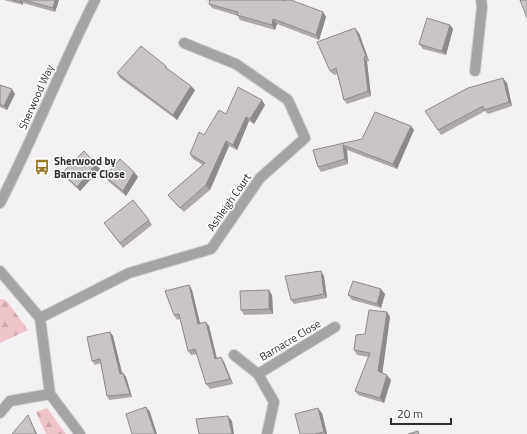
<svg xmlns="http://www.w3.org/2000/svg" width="527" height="434" viewBox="0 0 527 434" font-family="'Titillium Web',sans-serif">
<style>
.forest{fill:url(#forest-firs)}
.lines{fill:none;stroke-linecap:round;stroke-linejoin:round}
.minor-casing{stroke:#d0ced1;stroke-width:12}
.tertiary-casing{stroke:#d0ced1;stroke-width:12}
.minor{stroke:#a4a4a5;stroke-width:10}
.tertiary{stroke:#a4a4a5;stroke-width:10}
.wall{fill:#ada9ab}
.shaded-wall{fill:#8d8a8b}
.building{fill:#c9c5c7;stroke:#8d8a8b}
.labels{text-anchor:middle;stroke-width:3;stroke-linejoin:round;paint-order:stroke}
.street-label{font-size:11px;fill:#2f2e2f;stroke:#fff}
.poi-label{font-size:11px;font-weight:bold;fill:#2f2e2f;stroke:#fff;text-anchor:start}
</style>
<defs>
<pattern id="forest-firs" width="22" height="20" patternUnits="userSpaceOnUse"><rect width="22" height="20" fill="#efc4c9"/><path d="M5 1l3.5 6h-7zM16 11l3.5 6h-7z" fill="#cda9ad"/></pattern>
</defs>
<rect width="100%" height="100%" fill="#f3f1f4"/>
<path class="forest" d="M0,299L6,300L28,330L0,343Z
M47,408L66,434H46L36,412Z"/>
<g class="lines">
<g class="minor-casing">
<path id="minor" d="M475,71L482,7L481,0
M0,271L40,318L50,394L80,434
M40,318L129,273L211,249L260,178L305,138L288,100L236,64L184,43
M234,355L258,374L274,402L267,434
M258,374L335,327
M0,413L10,401L50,394"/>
</g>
<g class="tertiary-casing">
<path id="tertiary" d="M0,203C34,137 61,67 95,0"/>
</g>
<use href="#minor" class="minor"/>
<use href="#tertiary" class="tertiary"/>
</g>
<path class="wall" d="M4,0H59L55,12L23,3V5Z
M206,0H282L323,12L326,17L319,40L277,24L275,30L240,20L238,16L212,8L209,4L210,1Z
M450,25L453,29L446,55L423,49L419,44Z
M359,33L369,61L367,62L371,96L347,104L344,100L337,74L334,75L330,71Z
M166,66L168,70L195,90L177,120L120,78L117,73Z
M507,83L512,106L488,114L485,111L441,135L425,111Z
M0,85L15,94L7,110L0,107Z
M265,105L254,124L249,121L237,150L229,146L210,190L184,212L172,200L168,195L203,165L193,159L190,154L204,135L226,114Z
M414,130L397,169L347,150L348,164L321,172L318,167L313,150Z
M96,164L100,169L80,191L66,178L62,173Z
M134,172L138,177L126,196L108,181L105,176Z
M149,220L152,225L123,248L107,227Z
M324,276L327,298L294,304L291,300Z
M189,285L192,290L200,323L209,326L217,358L221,357L224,362L233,384L210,389L206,384L197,354L191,355L188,351L180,319L177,320L174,315Z
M385,294L381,308L352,300L348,295Z
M272,295L273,314L244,315L241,310Z
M387,312L390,317L382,373L391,380L384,403L358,395L355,391L369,357L357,355L354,350L365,334Z
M110,332L113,336L122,373H123L126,377L132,397L109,400L107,396L101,363L95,365L92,361Z
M322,413L327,434H300Z"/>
<path class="shaded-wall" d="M21,0H22L23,3V5L20,2Z
M55,0H59L55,12L53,8Z
M323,12L326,17L319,40L316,35Z
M273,19L277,24L275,30L272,25Z
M450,25L453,29L446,55L442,51Z
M355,28L359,33L369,61L366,56Z
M364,57L367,62L371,96L368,91Z
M503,78L507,83L512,106L509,102Z
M191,86L195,90L177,120L173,115Z
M12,89L15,94L7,110L4,106Z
M262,100L265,105L254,124L250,119Z
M246,117L249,121L237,150L233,145Z
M411,126L414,130L397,169L393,164Z
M226,141L229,146L210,190L206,185Z
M343,145L347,150L348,164L345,159Z
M96,164L100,169L80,191L77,187Z
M134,172L138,177L126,196L123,191Z
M321,271L324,276L327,298L324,294Z
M189,285L192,290L201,328L198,324Z
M381,289L385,294L381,308L377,304Z
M269,290L272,295L273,314L269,309Z
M387,312L390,317L382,376L378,371Z
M206,322L209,326L218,364L215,359Z
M110,332L113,336L123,377L120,374Z
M221,357L224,362L233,384L230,379Z
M123,373L126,377L132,397L130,394Z
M387,375L391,380L384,403L380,398Z
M146,407L150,412L157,434H155Z
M318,408L322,413L327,434H325L324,432Z
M28,415L29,417L37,434H36Z
M228,416L232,421L234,434H232Z"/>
<path class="building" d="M13,0H21L20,2Z
M24,0H55L53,8Z
M210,0H282L285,1V0H291L323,12L316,35L273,19L272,25L237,15L238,12L209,4Z
M520,0H527V18Z
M427,18L450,25L442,51L419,44Z
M355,28L366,56L364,57L368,91L344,100L336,68L330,71L317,42Z
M141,46L166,66L165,67L191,86L173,115L117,73Z
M503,78L509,102L484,110L483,106L438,130L425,111L468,88Z
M0,85L12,89L4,106L0,104Z
M238,87L262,100L250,119L246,117L233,145L226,141L206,185L180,208L168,195L205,163L190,154L199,132L204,135L219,110L226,114Z
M375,112L411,126L393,164L343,145L345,159L318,167L313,150L362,139Z
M84,151L96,164L77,187L62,173Z
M120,159L134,172L123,191L105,176Z
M133,200L149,220L120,243L104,223Z
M321,271L324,294L291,300L285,276Z
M353,281L381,289L377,304L348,295Z
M189,285L198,324L206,322L215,359L221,357L230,379L206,384L195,349L188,351L179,314L174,315L165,291Z
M269,290V309L241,310L240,291Z
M369,310L387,312L378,371L387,375L380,398L355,391L370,353L354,350L356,335L365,334Z
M110,332L120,374L123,373L130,394L107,396L100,359L92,361L87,337Z
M146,407L155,434H132L126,414Z
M318,408L324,432L314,434H300L295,414Z
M28,415L36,434H12Z
M228,416L232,434H199L196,419Z
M418,431L419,434H408Z"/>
<defs>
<g id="bus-bare" transform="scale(1.2)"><path d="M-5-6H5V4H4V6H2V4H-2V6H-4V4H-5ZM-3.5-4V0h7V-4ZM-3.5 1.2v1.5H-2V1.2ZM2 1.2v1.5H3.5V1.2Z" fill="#9b7a24" stroke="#fff" stroke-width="2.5" paint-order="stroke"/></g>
</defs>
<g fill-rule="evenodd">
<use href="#bus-bare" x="42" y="167"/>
</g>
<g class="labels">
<g class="street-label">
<text transform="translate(36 97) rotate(-66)" y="4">Sherwood Way</text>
<text transform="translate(229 202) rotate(-55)" y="4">Ashleigh Court</text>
<text transform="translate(290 340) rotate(-31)" y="4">Barnacre Close</text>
</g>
<g class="poi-label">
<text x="54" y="165">Sherwood by<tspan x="54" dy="13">Barnacre Close</tspan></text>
</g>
</g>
<path d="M391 418v6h60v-6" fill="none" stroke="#2f2e2f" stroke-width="2"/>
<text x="397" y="418" font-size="12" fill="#2f2e2f" stroke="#ffffff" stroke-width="3" paint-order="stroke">20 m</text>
</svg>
